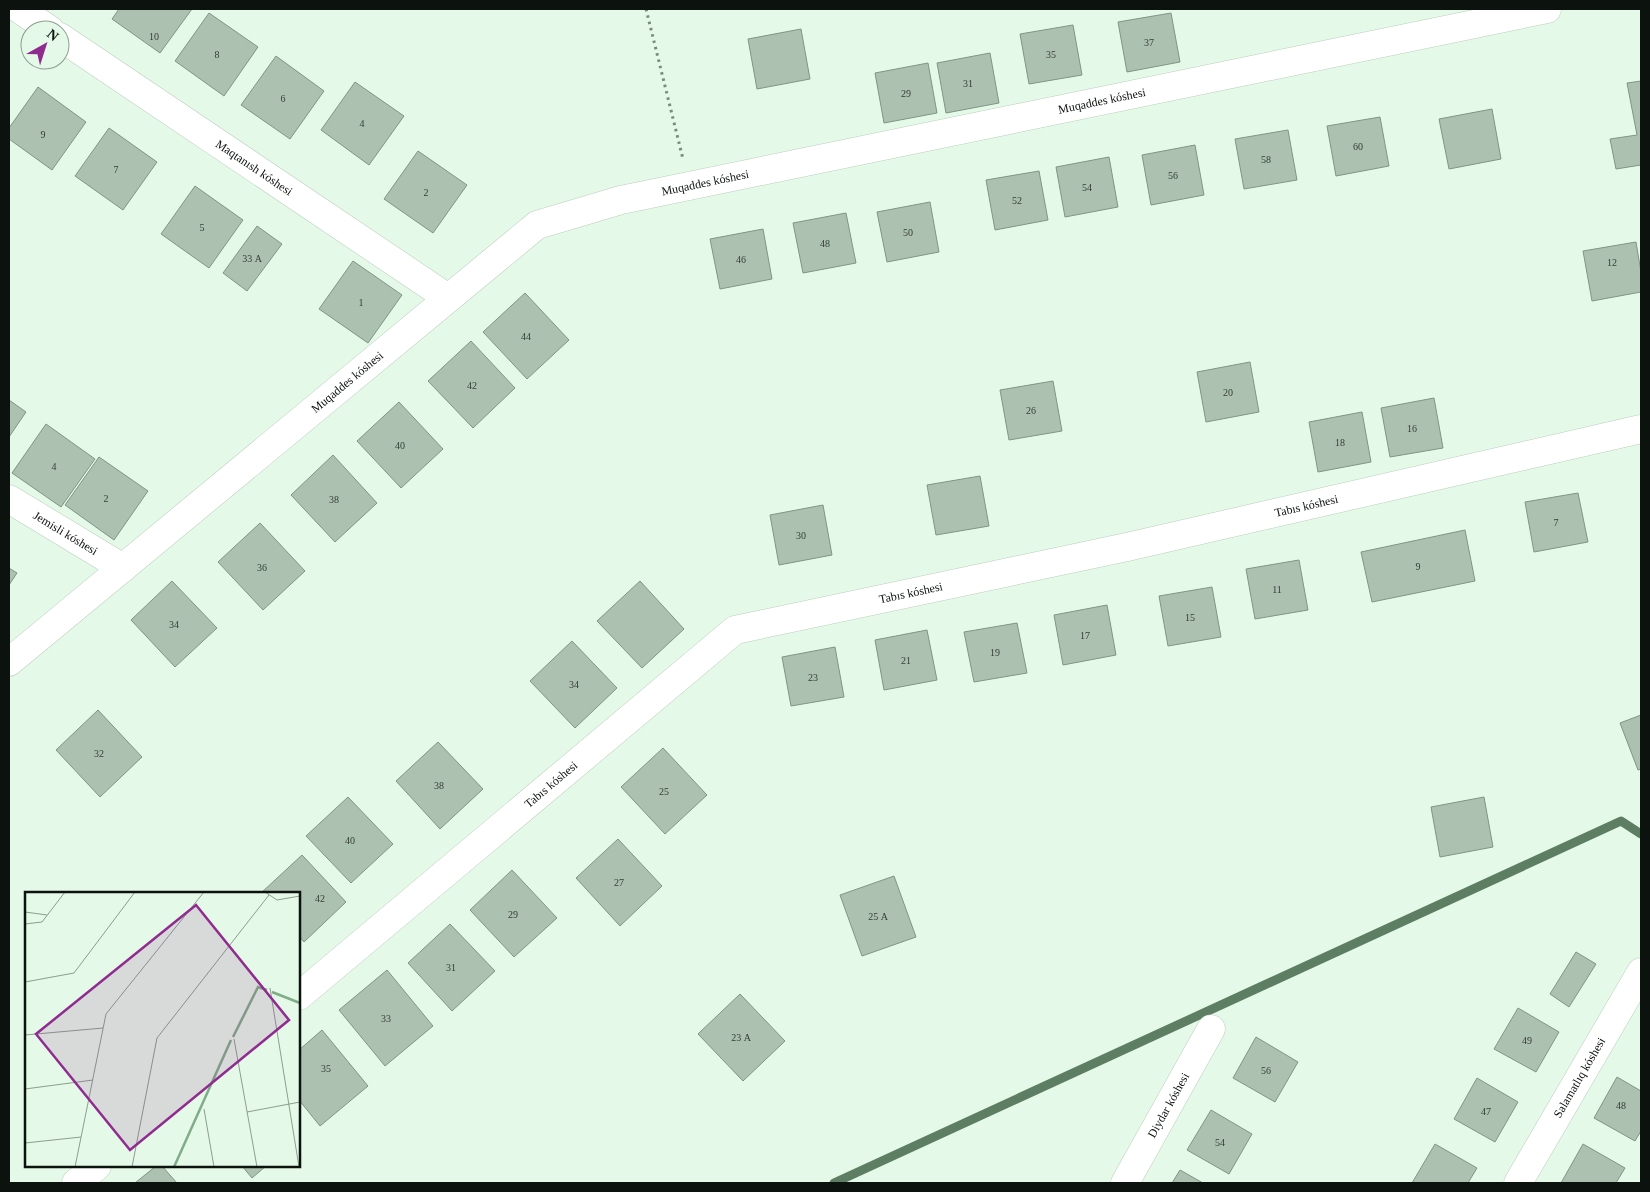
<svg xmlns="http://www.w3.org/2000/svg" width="1650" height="1192" viewBox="0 0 1650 1192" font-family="Georgia,serif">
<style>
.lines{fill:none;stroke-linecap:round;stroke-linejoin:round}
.stream{stroke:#5d7e63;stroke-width:9}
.building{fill:#adc1b0;stroke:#829585}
.minor-casing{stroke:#bbcfbe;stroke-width:29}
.path{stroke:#7c8a7e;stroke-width:3;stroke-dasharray:2.5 4;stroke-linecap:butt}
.minor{stroke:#fff;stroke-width:28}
.labels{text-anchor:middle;stroke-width:4;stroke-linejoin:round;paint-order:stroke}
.number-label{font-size:10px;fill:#343e36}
.street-label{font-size:12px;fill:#0c120d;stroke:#e4f9e7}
.inset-river{fill:none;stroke:#80ac88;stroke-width:2.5}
.inset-road{fill:none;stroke:#8e9d90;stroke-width:1}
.view{fill:#902b90;fill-opacity:0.15;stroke:#902b90;stroke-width:2.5}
.inset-edge{fill:none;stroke:#0c120d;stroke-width:2.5}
</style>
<rect width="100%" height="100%" fill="#e4f9e7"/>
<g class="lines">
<path class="stream" d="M834,1183L1621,821L1641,834"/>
</g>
<path class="building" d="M119,9H192L160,53L112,19Z
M209,13L258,47L224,96L175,61Z
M1171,13L1180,62L1127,72L1118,22Z
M1073,25L1082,75L1029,84L1020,34Z
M801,29L810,79L757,89L748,39Z
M990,53L999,103L946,113L937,63Z
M276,56L324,91L290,139L241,105Z
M928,63L937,113L884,123L875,73Z
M1641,81V165L1616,169L1610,139L1637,135L1627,83Z
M355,82L404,116L369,165L321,130Z
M38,87L86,122L52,170L9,139V128Z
M1492,109L1501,159L1449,169L1439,119Z
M1380,117L1389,166L1336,176L1327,126Z
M109,128L157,162L123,210L75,176Z
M1288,130L1297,180L1244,189L1235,139Z
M1195,145L1204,195L1151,205L1142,155Z
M418,151L467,185L433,233L384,199Z
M1109,157L1118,207L1065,217L1056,167Z
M1039,171L1048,220L995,230L986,180Z
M195,186L243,220L209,268L161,234Z
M930,202L939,252L887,262L877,212Z
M846,213L856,263L803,273L793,223Z
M257,226L282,244L247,291L223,273Z
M763,229L772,279L720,289L710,239Z
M1636,242L1641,272V292L1592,301L1583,251Z
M353,261L402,295L368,343L319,309Z
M525,293L569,340L527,379L483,332Z
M471,341L515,388L473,428L428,381Z
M1250,362L1259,412L1206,422L1197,372Z
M1053,381L1062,431L1009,440L1000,390Z
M1434,398L1443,448L1390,457L1381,408Z
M9,400L26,412L9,437Z
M399,402L443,449L401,488L357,441Z
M1362,412L1371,462L1318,472L1309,422Z
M46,424L95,459L61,507L12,473Z
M333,455L377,503L335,542L291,495Z
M99,457L148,491L114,540L65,505Z
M980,476L989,526L936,535L927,485Z
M1578,493L1588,542L1534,552L1525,502Z
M823,505L832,555L779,565L770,515Z
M260,523L305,571L263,610L218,562Z
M1465,530L1475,581L1372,602L1361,552Z
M1299,560L1308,610L1255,619L1246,569Z
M9,568L17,573L9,585Z
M172,581L217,628L175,667L131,620Z
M640,581L684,629L642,668L597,621Z
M1212,587L1221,637L1168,646L1159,596Z
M1107,605L1116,655L1063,665L1054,615Z
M1017,623L1027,673L974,682L964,632Z
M927,630L937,680L884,690L875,640Z
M572,641L617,688L575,728L530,681Z
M835,647L844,697L791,706L782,657Z
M98,710L142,757L100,797L56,750Z
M1641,715V769L1638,770L1620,723Z
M438,742L483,789L440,829L396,781Z
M663,748L707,795L665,834L621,787Z
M348,797L393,844L351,883L306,836Z
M1484,797L1493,847L1440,857L1431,807Z
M618,839L662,886L620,926L576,878Z
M302,855L346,902L304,942L299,936V893H261Z
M512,870L557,918L514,957L470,910Z
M894,876L916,937L862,956L840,895Z
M450,924L495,971L452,1011L408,963Z
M1576,952L1596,964L1569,1007L1550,994Z
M387,970L433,1026L385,1066L339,1010Z
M740,994L785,1041L743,1081L698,1034Z
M1518,1008L1559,1032L1536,1072L1494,1049Z
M322,1030L368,1086L320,1126L299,1100V1050Z
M1256,1037L1298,1062L1275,1102L1233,1078Z
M1617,1077L1641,1091V1131L1635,1141L1594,1118Z
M1477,1078L1518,1102L1495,1142L1454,1119Z
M1211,1110L1252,1134L1229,1174L1187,1150Z
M1435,1144L1477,1168L1468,1183H1412Z
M1583,1144L1625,1168L1616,1183H1561Z
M156,1166H162L177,1183H135Z
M242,1166H266L252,1178Z
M1180,1170L1203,1183H1172Z"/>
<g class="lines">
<g class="minor-casing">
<g id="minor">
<path d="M19,9L50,30"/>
<path id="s1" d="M60,37L448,298"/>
<path id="s2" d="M9,499L123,568"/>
<path id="s3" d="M9,662L537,225L621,200L1547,9"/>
<path id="s4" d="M299,996L735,630L1127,547L1641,429"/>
<path d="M76,1183L97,1166"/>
<path id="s5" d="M1125,1183L1211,1029"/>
<path id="s6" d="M1518,1183L1641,972"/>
</g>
</g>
<path class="path" d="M646,9L683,159"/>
<use href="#minor" class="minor"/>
</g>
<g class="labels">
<g class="number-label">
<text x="154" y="40">10</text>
<text x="1149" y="46">37</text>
<text x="217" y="58">8</text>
<text x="1051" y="58">35</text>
<text x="968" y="87">31</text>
<text x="906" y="97">29</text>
<text x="283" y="102">6</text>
<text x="362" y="127">4</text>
<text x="43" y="138">9</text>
<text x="1358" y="150">60</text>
<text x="1266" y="163">58</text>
<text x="116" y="173">7</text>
<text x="1173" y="179">56</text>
<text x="1087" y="191">54</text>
<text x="426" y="196">2</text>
<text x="1017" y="204">52</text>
<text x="202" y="231">5</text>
<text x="908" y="236">50</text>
<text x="825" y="247">48</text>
<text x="252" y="262">33 А</text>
<text x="741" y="263">46</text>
<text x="1612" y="266">12</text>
<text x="361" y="306">1</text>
<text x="526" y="340">44</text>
<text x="472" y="389">42</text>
<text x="1228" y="396">20</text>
<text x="1031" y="414">26</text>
<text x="1412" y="432">16</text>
<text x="1340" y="446">18</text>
<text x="400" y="449">40</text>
<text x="54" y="470">4</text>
<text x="106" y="502">2</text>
<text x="334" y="503">38</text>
<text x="1556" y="526">7</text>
<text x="801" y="539">30</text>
<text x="1418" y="570">9</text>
<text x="262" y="571">36</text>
<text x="1277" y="593">11</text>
<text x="1190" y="621">15</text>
<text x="174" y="628">34</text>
<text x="1085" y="639">17</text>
<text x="995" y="656">19</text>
<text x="906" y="664">21</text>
<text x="813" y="681">23</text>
<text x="574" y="688">34</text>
<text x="99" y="757">32</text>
<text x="439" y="789">38</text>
<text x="664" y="795">25</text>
<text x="350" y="844">40</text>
<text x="619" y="886">27</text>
<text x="320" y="902">42</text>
<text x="513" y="918">29</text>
<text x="878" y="920">25 А</text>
<text x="451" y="971">31</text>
<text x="386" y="1022">33</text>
<text x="741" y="1041">23 А</text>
<text x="1527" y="1044">49</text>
<text x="326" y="1072">35</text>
<text x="1266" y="1074">56</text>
<text x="1621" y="1109">48</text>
<text x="1486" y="1115">47</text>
<text x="1220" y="1146">54</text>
</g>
<g class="street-label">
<text dy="4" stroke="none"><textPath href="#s3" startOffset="1264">Muqaddes kóshesi</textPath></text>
<text dy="4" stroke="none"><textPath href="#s1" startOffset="234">Maqtanısh kóshesi</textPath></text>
<text dy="4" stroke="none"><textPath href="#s3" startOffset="859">Muqaddes kóshesi</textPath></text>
<text dy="4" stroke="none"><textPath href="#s3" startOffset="439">Muqaddes kóshesi</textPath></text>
<text dy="4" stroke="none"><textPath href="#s4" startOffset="1154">Tabıs kóshesi</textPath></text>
<text dy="4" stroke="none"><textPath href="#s2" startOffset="66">Jemisli kóshesi</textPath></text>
<text dy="4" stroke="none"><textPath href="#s4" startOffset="749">Tabıs kóshesi</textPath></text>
<text dy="4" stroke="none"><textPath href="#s4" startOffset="329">Tabıs kóshesi</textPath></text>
<text dy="4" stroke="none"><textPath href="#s6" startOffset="122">Salamatlıq kóshesi</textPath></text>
<text dy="4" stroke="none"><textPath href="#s5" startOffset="89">Diydar kóshesi</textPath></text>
</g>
</g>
<g transform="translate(25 892)">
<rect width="275" height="275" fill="#e4f9e7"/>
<path class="inset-river" d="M247,100L275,111M208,145L233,95L242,98M149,275L206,148"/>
<path class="inset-road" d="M240,0L252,8L275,4M0,20L22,23M0,32L17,30L40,0M0,90L49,81L110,0M245,96L274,275M0,143L78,136M209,147L232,275M0,197L68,188M179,217L189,275M222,220L275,210M0,251L56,245M50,275L81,122L179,0M107,275L132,146L244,3"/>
<path class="view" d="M171,13L264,128L105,258L11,142Z"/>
<rect width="275" height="275" class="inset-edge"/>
</g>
<rect width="1650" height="1192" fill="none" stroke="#0c120d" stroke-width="20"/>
<g transform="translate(45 45) rotate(39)"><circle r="24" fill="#e4f9e7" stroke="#8e9d90"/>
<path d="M0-4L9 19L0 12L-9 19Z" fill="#902b90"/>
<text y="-8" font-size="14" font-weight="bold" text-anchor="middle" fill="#0c120d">N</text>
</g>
</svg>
